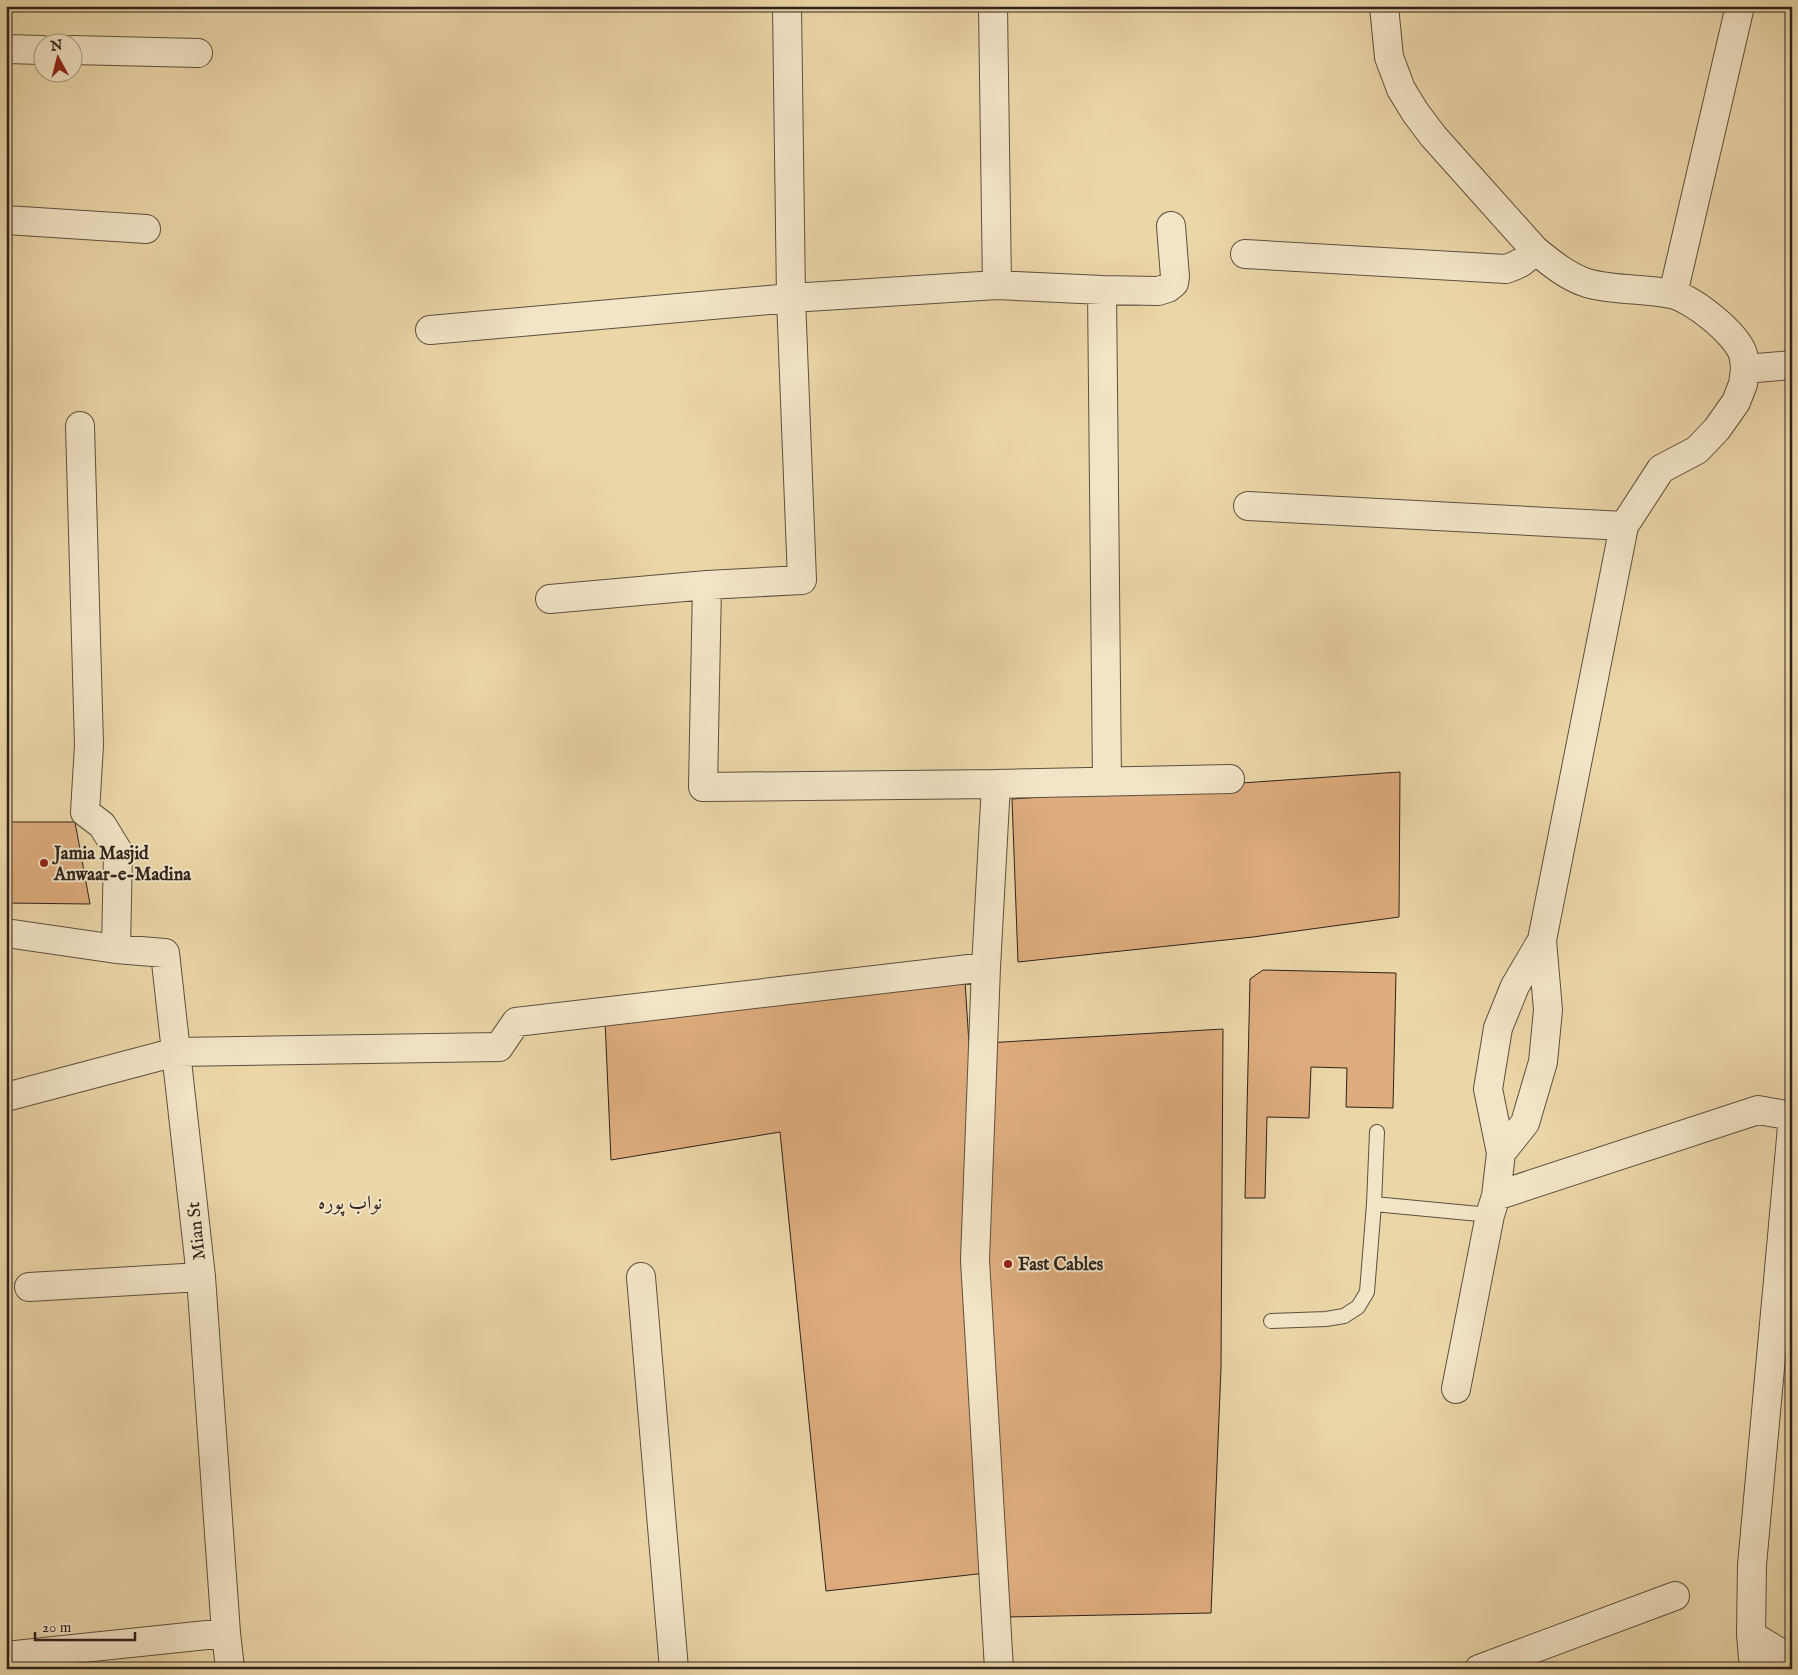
<svg xmlns="http://www.w3.org/2000/svg" width="1798" height="1675" viewBox="0 0 1798 1675" font-family="'IM FELL English',Amiri,serif">
<style>
.building{fill:#deac7d;stroke:#2e231c}
.lines{fill:none;stroke-linecap:round;stroke-linejoin:round}
.service-casing{stroke:#5d503f;stroke-width:16}
.minor-casing{stroke:#5d503f;stroke-width:30}
.service{stroke:#f2e4c6;stroke-width:14}
.minor{stroke:#f2e4c6;stroke-width:28}
.poi-dot{fill:#8f2418;stroke:#f2e4c6;stroke-width:2}
.labels{text-anchor:middle;stroke-width:4;stroke-linejoin:round;paint-order:stroke}
.poi-label{font-size:18px;font-weight:bold;fill:#2e231c;stroke:#f2e4c6;text-anchor:start}
.street-label{font-size:18px;fill:#2e231c;stroke:#f2e4c6}
.quarter-label{font-size:20px;fill:#2e231c;stroke:#f2e4c6}
</style>
<rect width="100%" height="100%" fill="#ebd6a8"/>
<filter id="stains"><feTurbulence type="fractalNoise" baseFrequency=".004" numOctaves="4"/><feColorMatrix values="0 0 0 0 .2 0 0 0 0 .09 0 0 0 0 .02 0 0 0 .5 -.17"/></filter>
<radialGradient id="worn" r=".72"><stop offset=".6" stop-color="#630" stop-opacity="0"/><stop offset="1" stop-color="#630" stop-opacity=".3"/></radialGradient>
<path class="building" d="M1400,772L1399,917L1253,937L1018,962L1012,799Z
M6,822H75L90,904L6,903Z
M1263,970L1396,973L1393,1108L1346,1107L1347,1068L1311,1067L1309,1118L1267,1117L1265,1198H1245L1250,979Z
M965,981L969,1044L1223,1029L1221,1368L1211,1613L1007,1617L1004,1571L826,1591L780,1132L611,1160L605,1020Z"/>
<g class="lines">
<g class="service-casing">
<path id="service" d="M1374,1204L1490,1215
M1271,1321L1326,1319L1344,1316L1358,1307L1367,1292L1374,1204L1377,1132"/>
</g>
<g class="minor-casing">
<path id="minor" d="M1384,6L1389,57L1401,89L1415,112L1433,136L1535,250
M787,7L791,298L997,285L993,7
M6,49L42,50
M72,50L198,53
M6,220L146,229
M1245,254L1506,269C1519,265 1526,260 1535,250C1551,263 1568,277 1587,283C1615,291 1643,288 1671,294C1692,298 1736,333 1743,354C1744,359 1745,364 1745,369L1792,365
M997,285L1102,290L1158,291L1168,288L1174,283L1175,277L1171,226
M1102,290L1107,782
M1673,294L1740,6
M430,330L791,298L802,580L707,585
M80,426L89,745L85,812L102,825L118,851L116,949
M1248,506L1624,526
M550,599L707,585L703,787L996,784L986,967L975,1260L999,1669
M996,784L1230,779
M6,933L116,949L165,953L201,1277L226,1633L230,1669
M6,1097L176,1052L499,1047L516,1022L986,967
M1501,1153L1525,1123L1543,1062L1548,1010L1542,940L1624,526L1661,469L1697,450L1717,429L1736,402L1743,384L1745,369
M1496,1196L1758,1110L1792,1116
M641,1277L674,1669
M29,1287L201,1277
M1456,1389L1490,1215L1496,1196L1501,1153L1488,1089L1498,1028L1515,986L1542,940
M1751,1635L1792,1660
M6,1656L226,1633
M1479,1669L1675,1596
M1754,1669L1751,1635L1752,1565L1792,1127"/>
</g>
<use href="#service" class="service"/>
<use href="#minor" class="minor"/>
</g>
<g class="poi-dot">
<circle cx="44" cy="863" r="5"/>
<circle cx="1008" cy="1264" r="5"/>
</g>
<g class="labels">
<g class="poi-label">
<text x="54" y="859">Jamia Masjid<tspan x="54" dy="21">Anwaar-e-Madina</tspan></text>
<text x="1018" y="1270">Fast Cables</text>
</g>
<g class="street-label">
<text transform="translate(196 1231) rotate(-96)" y="6">Mian St</text>
</g>
<g class="quarter-label">
<text x="350" y="1209">نواب پورہ</text>
</g>
</g>
<rect width="1798" height="1675" fill="none" stroke="#ebd6a8" stroke-width="25"/>
<rect x="8" y="8" width="1783" height="1660" fill="none" stroke="#2e231c" stroke-width="2.5"/>
<rect x="12" y="12" width="1773" height="1650" fill="none" stroke="#2e231c"/>
<g transform="translate(58 58) rotate(353)"><circle r="24" fill="#f2e4c6" stroke="#a49782"/>
<path d="M0-4L9 19L0 12L-9 19Z" fill="#8f2418"/>
<text y="-8" font-size="14" font-weight="bold" text-anchor="middle" fill="#2e231c">N</text>
</g>
<path d="M35 1632v8h100v-8" fill="none" stroke="#2e231c" stroke-width="2.5"/>
<text x="42" y="1632" font-size="15" fill="#2e231c" stroke="#f2e4c6" stroke-width="4" paint-order="stroke">20 m</text>
<rect width="100%" height="100%" filter="url(#stains)"/>
<rect width="100%" height="100%" fill="url(#worn)"/>
</svg>
